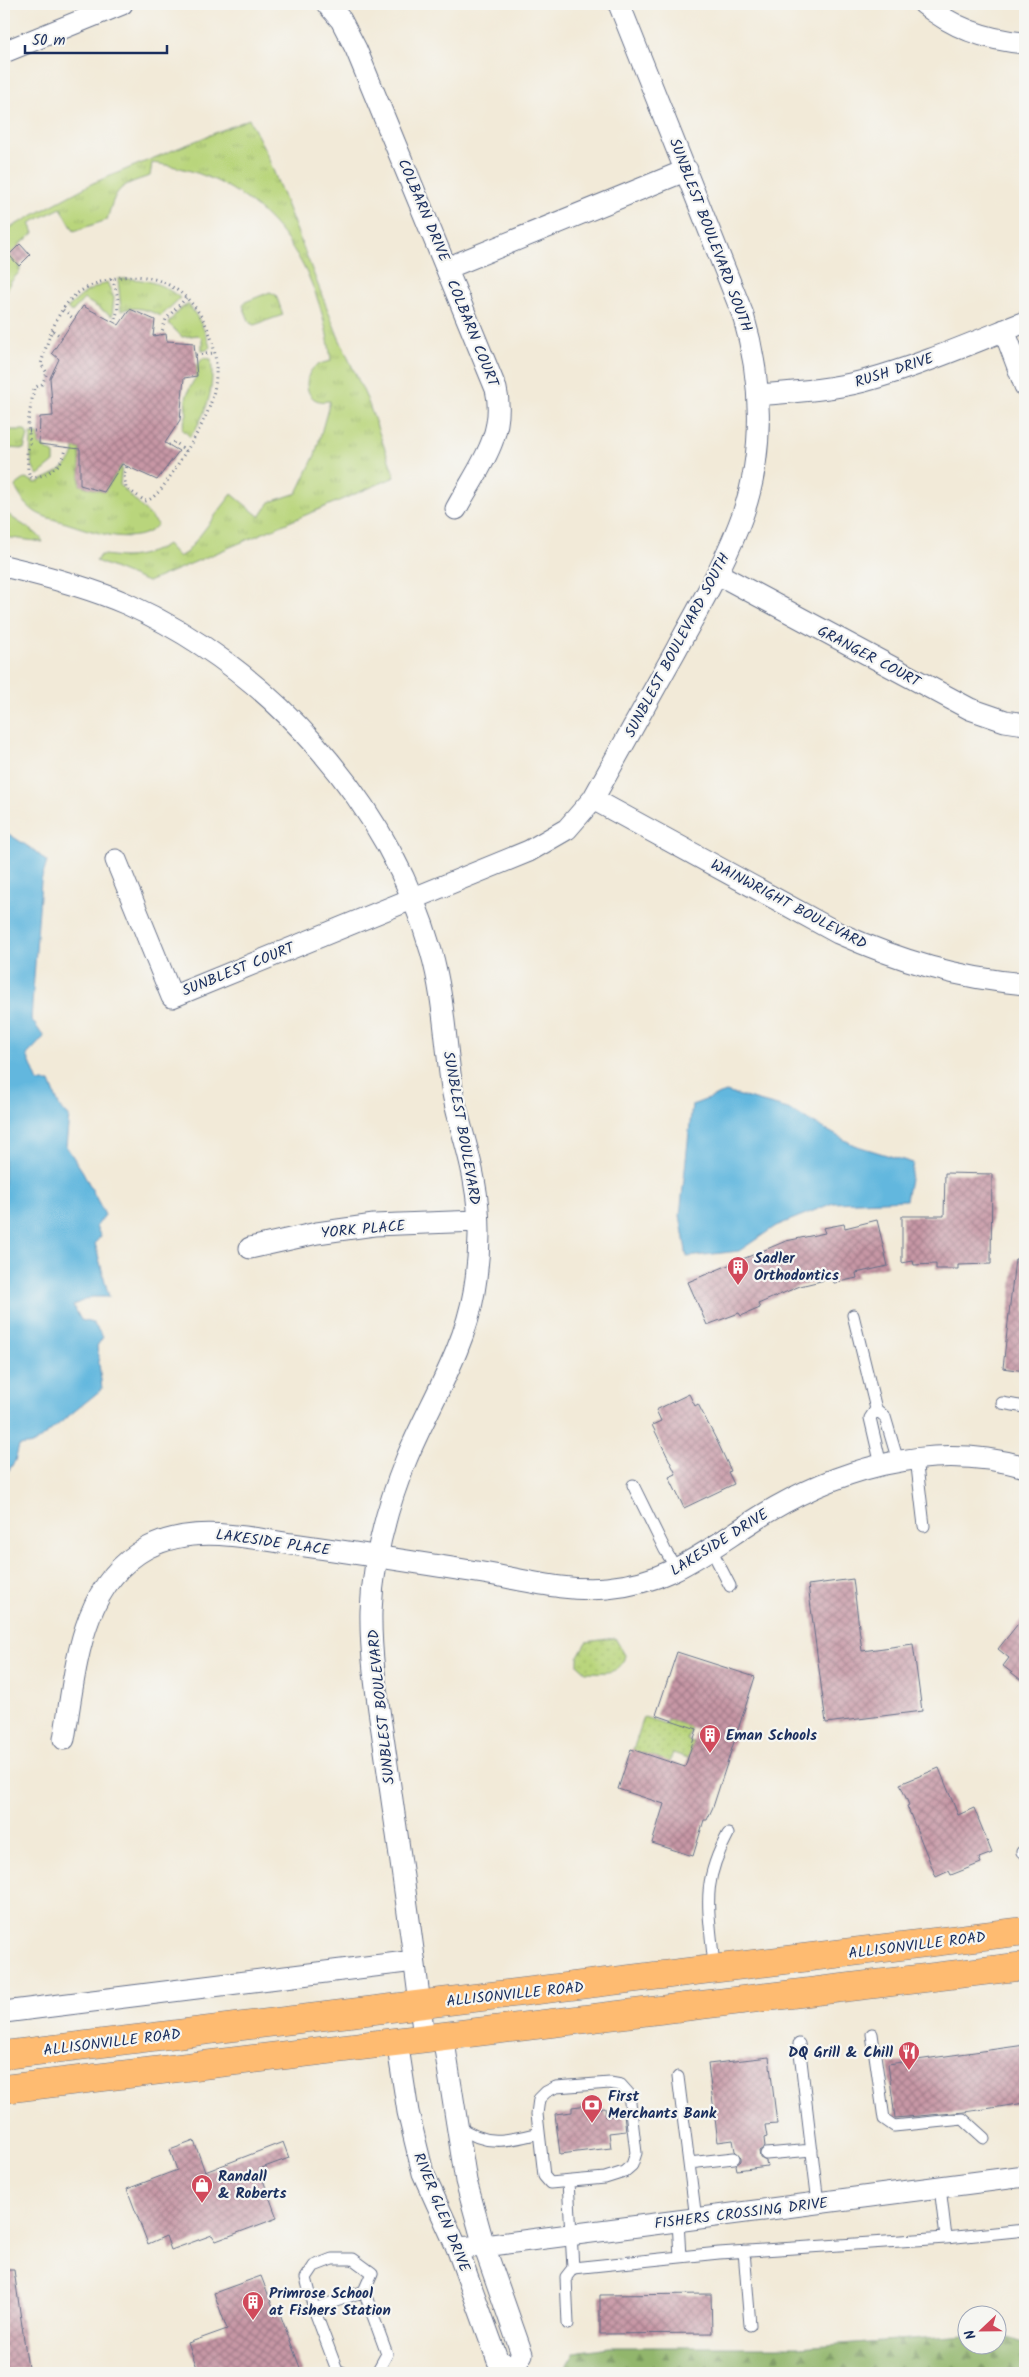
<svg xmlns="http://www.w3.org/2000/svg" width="1029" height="2377" viewBox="0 0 1029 2377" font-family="Kalam,sans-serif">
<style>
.grass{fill:url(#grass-tufts);stroke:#6a826d}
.forest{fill:url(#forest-firs);stroke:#567265}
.park{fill:url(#park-dots);stroke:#6a826d}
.water{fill:#62b7de;stroke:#3e739e}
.building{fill:url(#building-cross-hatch)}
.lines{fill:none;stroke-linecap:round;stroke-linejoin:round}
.lane-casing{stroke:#667089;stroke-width:13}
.street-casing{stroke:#667089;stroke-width:23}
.primary-casing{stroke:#667089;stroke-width:29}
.path{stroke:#667089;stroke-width:3;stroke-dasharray:1 4;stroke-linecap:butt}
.lane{stroke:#fff;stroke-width:11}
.street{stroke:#fff;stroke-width:21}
.primary{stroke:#febb71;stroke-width:28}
.labels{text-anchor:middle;stroke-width:4.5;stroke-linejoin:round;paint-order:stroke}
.street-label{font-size:15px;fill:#1b2f5e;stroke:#f6f6f2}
.poi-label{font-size:15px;font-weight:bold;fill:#1b2f5e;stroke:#f6f6f2;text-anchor:start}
</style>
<defs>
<pattern id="grass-tufts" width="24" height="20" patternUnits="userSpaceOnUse" patternTransform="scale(1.25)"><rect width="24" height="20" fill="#b9d57c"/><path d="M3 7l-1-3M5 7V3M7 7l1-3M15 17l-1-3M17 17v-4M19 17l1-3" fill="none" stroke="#9eb76e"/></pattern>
<pattern id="forest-firs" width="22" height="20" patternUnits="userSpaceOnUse" patternTransform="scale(1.25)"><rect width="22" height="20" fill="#92b66c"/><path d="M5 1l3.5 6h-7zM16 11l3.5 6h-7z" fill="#76945c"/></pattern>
<pattern id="park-dots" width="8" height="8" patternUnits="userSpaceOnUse" patternTransform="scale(1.25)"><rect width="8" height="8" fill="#b9d57c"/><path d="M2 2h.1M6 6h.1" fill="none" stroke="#9eb76e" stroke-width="1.8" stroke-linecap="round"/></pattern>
<pattern id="building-cross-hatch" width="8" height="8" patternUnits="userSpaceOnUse" patternTransform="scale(1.25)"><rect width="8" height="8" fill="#c797a5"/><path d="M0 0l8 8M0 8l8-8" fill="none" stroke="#a17c8a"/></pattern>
</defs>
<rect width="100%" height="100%" fill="#f6f6f2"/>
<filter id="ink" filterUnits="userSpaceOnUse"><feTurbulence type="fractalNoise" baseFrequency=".02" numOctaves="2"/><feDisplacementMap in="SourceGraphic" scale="10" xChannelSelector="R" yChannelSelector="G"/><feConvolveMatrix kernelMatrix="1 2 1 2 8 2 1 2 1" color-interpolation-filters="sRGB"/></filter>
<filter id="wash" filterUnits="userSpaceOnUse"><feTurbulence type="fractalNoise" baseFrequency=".0096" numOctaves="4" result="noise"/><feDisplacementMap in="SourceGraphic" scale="20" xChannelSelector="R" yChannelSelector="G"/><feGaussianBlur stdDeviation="1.12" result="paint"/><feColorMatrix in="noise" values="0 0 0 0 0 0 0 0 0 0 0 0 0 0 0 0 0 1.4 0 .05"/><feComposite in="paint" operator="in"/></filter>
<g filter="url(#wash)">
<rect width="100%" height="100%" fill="#f2ead8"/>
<path class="grass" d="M249,119L266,152L338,336L367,399L395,477L148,582L96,561L100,555C109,555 116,557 124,557C138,557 156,552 167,544L179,557L187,552L232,494L260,517L270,502L297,493L315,455L330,401C327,401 322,402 319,401C303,397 304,373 316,366C320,363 327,362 331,361C320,258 259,175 152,163L150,176C118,186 116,188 107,220L74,231L61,208L30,223L34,233L20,244V271L10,283L4,297V231L93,183Z
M118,279C143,278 161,282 180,298L161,316C148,310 135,305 121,311Z
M107,282L114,298L112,316L84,299L72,312L67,308L86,292Z
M270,292L276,295L283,315L254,325L250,323L243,306L245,302Z
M188,304C199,318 205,330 210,347L207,350L202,351V339L198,335L182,337L168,323L179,310Z
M203,358L211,359C215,387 207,414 190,437L182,429L187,413C182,402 190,385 197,376L196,367Z
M7,430H25L28,436L24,449L7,448Z
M31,434H39V444L54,454V462L38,475C28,464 31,448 31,434Z
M74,448L80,449V485L104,492L122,464L120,485L158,524C139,549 91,531 66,523C56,520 42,517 34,511C25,504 19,496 15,486L26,478L36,483C51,475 74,468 74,448Z
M4,510C15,523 38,530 43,542L4,537Z"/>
<path class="forest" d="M997,2333L1025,2344V2373L877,2370L847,2373L563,2372L575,2352L608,2347H798L966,2335V2344H996Z"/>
<path class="park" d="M615,1638L625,1655C621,1676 604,1672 586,1672L578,1665V1656L586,1642Z
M644,1717L666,1724L667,1719L691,1727L687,1740L693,1742L688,1758L673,1753L668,1764L661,1759L633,1750Z"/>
<path class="water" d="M4,831L35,851L47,862L41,881L31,1019L44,1037L27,1055L38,1082H50L60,1108L69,1116L66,1146L83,1172L105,1215L96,1227L101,1236L95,1243L109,1297H92L73,1305L81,1320L93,1323L103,1337L97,1346L102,1389L34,1444L19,1446L15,1461L4,1477Z
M726,1092L788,1109L854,1145L913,1163L906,1200L833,1203L776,1226L739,1251L687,1257L680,1215L692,1105Z"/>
<g id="blocks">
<path class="building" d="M20,244L30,255L19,266L9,255Z
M83,306L119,325L130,309L155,320L153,336L166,334L167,341L194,343L197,376L184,378L180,420L165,443L179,451L157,480L122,464L104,492L80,485V449L39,444L40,417L53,416L50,378L59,359L52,353Z
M945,1173L992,1174L991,1264L958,1265V1269H936V1264L914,1265L913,1261L902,1263V1216H944Z
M877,1220L888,1266L856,1273L857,1278L834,1283L833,1278L800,1286L758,1304L760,1308L741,1316L739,1313L707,1325L688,1282L786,1241L825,1233L823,1228L844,1224L845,1228Z
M1015,1259H1025V1371L1003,1368Z
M689,1394L695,1406L698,1404L718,1443L731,1471L728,1472L734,1484L684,1508L669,1477L676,1474L652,1425L661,1421L656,1410Z
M853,1579L862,1651L913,1644L922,1711L826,1723L808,1585Z
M1025,1615V1683L1003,1666L1009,1658L998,1649Z
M677,1652L755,1677L713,1807L707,1820H704L693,1856L652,1843L664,1804L618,1789L631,1749L685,1767L697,1729L656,1715Z
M939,1768L958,1815L974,1808L992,1853L979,1858L981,1863L951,1875L949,1871L936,1877L907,1806L909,1805L900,1784Z
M1025,2045V2103L965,2112L895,2118L888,2064Z
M769,2057L777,2124L765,2125L767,2137L764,2138L765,2147L759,2151L760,2158L766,2161L767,2166L737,2170L736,2165L741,2161V2157L735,2151L733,2140L718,2142L708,2064Z
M588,2105V2110L605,2108L606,2117L624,2114L626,2131L609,2133L611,2148L560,2154L555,2114L572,2112V2107Z
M194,2141L205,2172L283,2142L289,2158L259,2169L277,2218L216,2241L212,2235L171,2250L166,2236L148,2244L127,2189L177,2170L170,2150Z
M4,2270H14L28,2368L4,2370Z
M261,2276L275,2312L279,2311L302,2373H199L188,2343L227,2329L214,2293Z
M711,2294L712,2333L600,2334V2295Z"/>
</g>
</g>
<g filter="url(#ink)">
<use href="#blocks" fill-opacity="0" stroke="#667089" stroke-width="1"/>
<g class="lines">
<g class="lane-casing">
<path id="lane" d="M853,1315L876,1409
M1002,1403L1025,1407
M916,1458L924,1526
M881,1465L870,1418L876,1409L885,1417L898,1461
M633,1485L665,1550L677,1570
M711,1549L730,1586
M1022,1852L1025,1851
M713,1956C708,1904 702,1882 728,1834
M872,2034L884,2119L894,2126L963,2119L984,2138
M799,2044L818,2203
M678,2077L696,2219
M610,2083L621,2085L629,2094L636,2153L632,2165L624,2172L605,2178L550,2183L544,2176L537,2114L539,2099L546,2092L556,2087Z
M458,2126C486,2147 507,2141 539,2133
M766,2154L812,2150
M689,2163L734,2158
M568,2182L573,2268
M940,2187L946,2238
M678,2221L680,2257
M744,2251L750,2325
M332,2259H353L372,2273L364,2291L314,2309L306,2278L314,2266Z
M568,2324L566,2277L573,2268L719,2253L946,2238L1025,2230
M344,2373L337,2370L314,2309L364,2291L387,2354L377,2372L372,2373"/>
</g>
<g class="street-casing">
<path id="street" d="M327,4L341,20L356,49L496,389C507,435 477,470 456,509
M924,4C954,29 987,40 1025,43
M4,52L122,4
M447,268L687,170
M1004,330L1025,386
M758,395C793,392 829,390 864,381C919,366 972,343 1025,322
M4,566C46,576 88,587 127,604C269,668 388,802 431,951C444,996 445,1042 452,1088C457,1119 469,1149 474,1180C481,1216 480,1256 474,1292C464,1352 429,1404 406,1460C387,1507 373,1559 371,1611C370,1662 380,1714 387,1765C400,1856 414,1948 424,2039
M718,574L970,709L1005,721L1025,724
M593,799L838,933C901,961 957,978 1025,984
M116,860L172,997L529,851L567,829L593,799C621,749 648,700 676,650C700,605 726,562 743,514C765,450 762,379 743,315L619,4
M250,1248L317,1233L374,1225L478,1221
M64,1739C76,1671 79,1585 147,1548C193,1524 244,1537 292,1544C356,1553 420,1563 483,1573C525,1580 565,1592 607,1588C667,1583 702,1554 750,1523C831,1470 930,1439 1025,1467
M4,2012L414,1961
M443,2036L466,2181L484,2246L522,2354L514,2367L516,2373
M397,2041L408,2112L423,2173L457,2248L498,2361L514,2367
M457,2248L484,2246L1025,2176"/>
</g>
<g class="primary-casing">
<path id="primary" d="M4,2055L1025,1931
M4,2089C344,2046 685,2009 1025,1966"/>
</g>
<path class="path" d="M112,279C118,294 121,306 114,321
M63,310L74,319
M53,331L62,337
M161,335L166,319L186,298
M196,355L214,353
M29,431H39
M169,445L175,442L186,451
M66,447C65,464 47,478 30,477L28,470L27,452L30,444L28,422L34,388L42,384L47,373L41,364C47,343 55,315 71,299C82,288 97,282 112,279C173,263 219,317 216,376C214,407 199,431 183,456C175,468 159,499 145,501L126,488L124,475L127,466"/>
<use href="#lane" class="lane"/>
<use href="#street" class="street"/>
<use href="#primary" class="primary"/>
</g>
</g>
<defs>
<g id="building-pin" transform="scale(1.125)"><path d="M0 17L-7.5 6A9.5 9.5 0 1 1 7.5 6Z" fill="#d1495b" stroke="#f6f6f2"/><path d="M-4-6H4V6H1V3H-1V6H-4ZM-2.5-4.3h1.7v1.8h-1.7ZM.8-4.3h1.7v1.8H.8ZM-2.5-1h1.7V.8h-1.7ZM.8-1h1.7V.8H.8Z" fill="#fff"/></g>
<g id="restaurant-pin" transform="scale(1.125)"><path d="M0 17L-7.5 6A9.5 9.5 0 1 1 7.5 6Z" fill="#d1495b" stroke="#f6f6f2"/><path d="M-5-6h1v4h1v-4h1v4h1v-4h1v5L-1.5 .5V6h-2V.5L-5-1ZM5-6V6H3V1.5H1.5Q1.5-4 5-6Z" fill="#fff"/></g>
<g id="bank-pin" transform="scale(1.125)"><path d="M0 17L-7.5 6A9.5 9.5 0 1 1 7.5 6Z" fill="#d1495b" stroke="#f6f6f2"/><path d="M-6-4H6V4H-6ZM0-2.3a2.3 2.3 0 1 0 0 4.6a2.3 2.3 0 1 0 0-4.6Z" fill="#fff"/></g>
<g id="shop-pin" transform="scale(1.125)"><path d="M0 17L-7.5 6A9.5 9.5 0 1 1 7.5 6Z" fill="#d1495b" stroke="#f6f6f2"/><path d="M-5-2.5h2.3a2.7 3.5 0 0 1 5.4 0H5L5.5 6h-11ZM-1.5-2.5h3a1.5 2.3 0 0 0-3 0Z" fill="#fff"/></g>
</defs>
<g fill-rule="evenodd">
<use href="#building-pin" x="738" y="1267"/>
<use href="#building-pin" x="710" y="1735"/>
<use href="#restaurant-pin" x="909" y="2052"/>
<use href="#bank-pin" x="592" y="2105"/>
<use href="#shop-pin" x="202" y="2185"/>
<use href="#building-pin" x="253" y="2302"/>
</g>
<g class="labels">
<g class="street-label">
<text transform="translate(424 210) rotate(67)" y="5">COLBARN DRIVE</text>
<text transform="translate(711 235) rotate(69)" y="5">SUNBLEST BOULEVARD SOUTH</text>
<text transform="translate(473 333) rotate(68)" y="5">COLBARN COURT</text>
<text transform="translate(894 370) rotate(-18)" y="5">RUSH DRIVE</text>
<text transform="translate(677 645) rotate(-62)" y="5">SUNBLEST BOULEVARD SOUTH</text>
<text transform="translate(869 656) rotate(28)" y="5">GRANGER COURT</text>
<text transform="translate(789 904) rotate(28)" y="5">WAINWRIGHT BOULEVARD</text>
<text transform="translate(238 969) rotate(-22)" y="5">SUNBLEST COURT</text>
<text transform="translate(462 1128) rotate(80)" y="5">SUNBLEST BOULEVARD</text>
<text transform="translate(363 1229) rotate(-5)" y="5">YORK PLACE</text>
<text transform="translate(273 1542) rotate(8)" y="5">LAKESIDE PLACE</text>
<text transform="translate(719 1542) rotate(-32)" y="5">LAKESIDE DRIVE</text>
<text transform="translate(381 1707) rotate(-96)" y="5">SUNBLEST BOULEVARD</text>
<text transform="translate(917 1945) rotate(-7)" y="5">ALLISONVILLE ROAD</text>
<text transform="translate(515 1994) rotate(-6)" y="5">ALLISONVILLE ROAD</text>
<text transform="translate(112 2042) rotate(-7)" y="5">ALLISONVILLE ROAD</text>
<text transform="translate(442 2212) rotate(68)" y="5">RIVER GLEN DRIVE</text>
<text transform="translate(741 2213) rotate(-7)" y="5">FISHERS CROSSING DRIVE</text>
</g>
<g class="poi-label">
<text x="754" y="1263">Sadler<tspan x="754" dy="17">Orthodontics</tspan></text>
<text x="726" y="1740">Eman Schools</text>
<text x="893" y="2057" text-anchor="end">DQ Grill &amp; Chill</text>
<text x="608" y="2101">First<tspan x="608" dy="17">Merchants Bank</tspan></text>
<text x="218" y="2181">Randall<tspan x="218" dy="17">&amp; Roberts</tspan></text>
<text x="269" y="2298">Primrose School<tspan x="269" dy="17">at Fishers Station</tspan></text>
</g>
</g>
<rect width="1029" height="2377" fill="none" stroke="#f6f6f2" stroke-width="20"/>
<g transform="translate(982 2330) rotate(248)"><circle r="24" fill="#f6f6f2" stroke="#9ea6b7"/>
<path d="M0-4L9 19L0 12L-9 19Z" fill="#d1495b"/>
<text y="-8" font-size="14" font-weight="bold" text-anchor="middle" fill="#1b2f5e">N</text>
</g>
<path d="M25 45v8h142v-8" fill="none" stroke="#1b2f5e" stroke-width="2.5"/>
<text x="32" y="45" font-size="15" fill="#1b2f5e" stroke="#f6f6f2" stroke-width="4" paint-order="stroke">50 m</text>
</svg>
